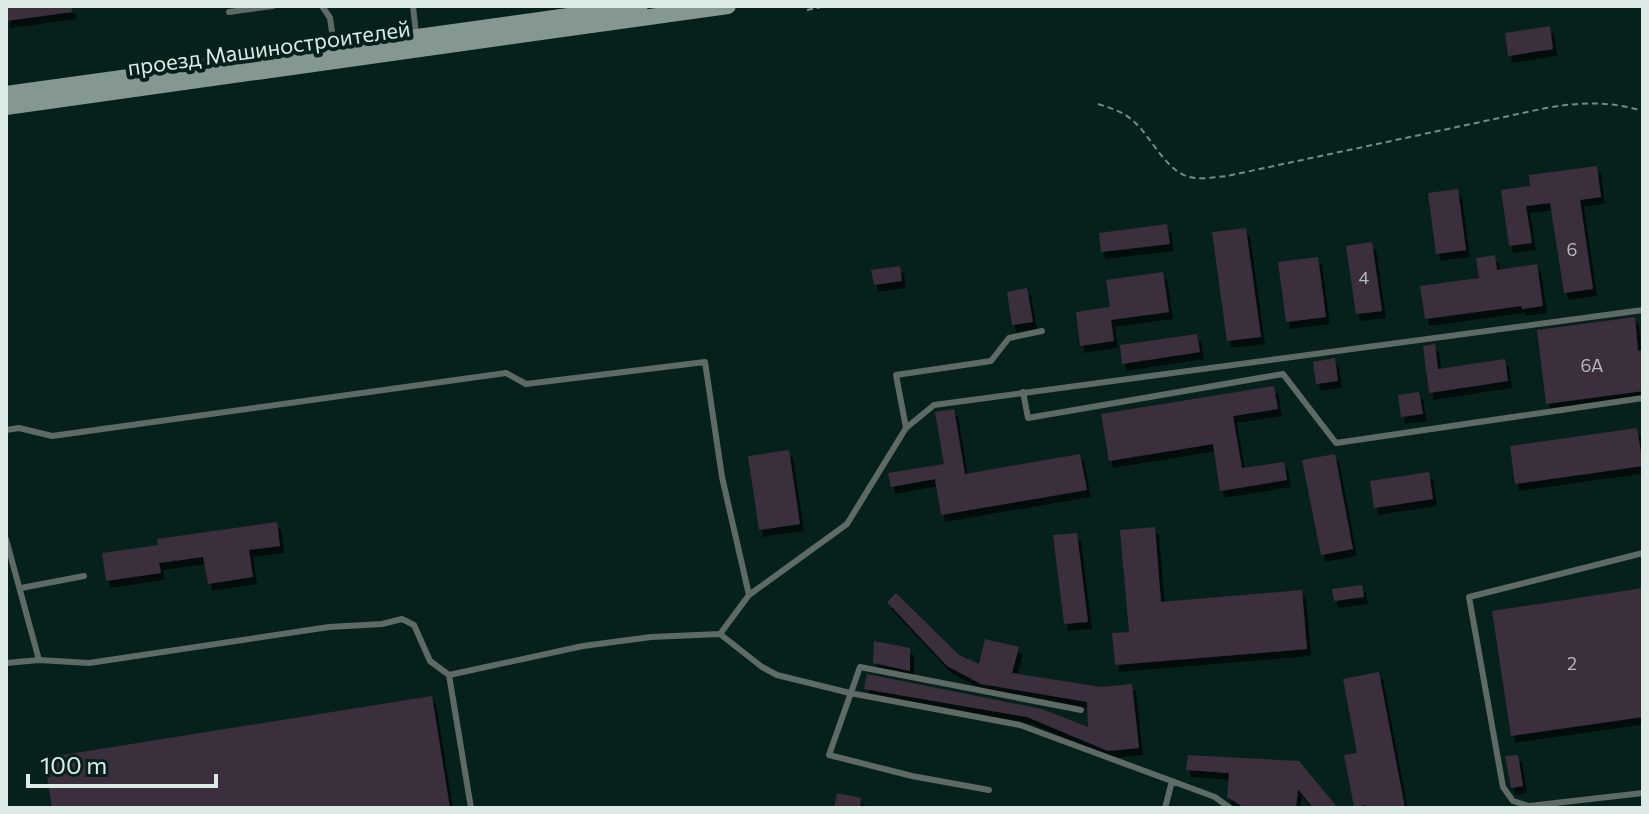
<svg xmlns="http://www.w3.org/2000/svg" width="1649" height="814" viewBox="0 0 1649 814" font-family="Commissioner,sans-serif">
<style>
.building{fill:#3b2d3e;filter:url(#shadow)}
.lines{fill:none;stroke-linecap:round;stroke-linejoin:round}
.path{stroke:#768b85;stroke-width:2;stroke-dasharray:6 4;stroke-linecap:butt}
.service{stroke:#5e6a66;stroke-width:6}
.secondary{stroke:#849891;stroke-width:16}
.labels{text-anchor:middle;stroke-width:8;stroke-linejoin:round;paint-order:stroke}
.number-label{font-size:18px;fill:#b4bcbc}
.street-label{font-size:22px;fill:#dcebe6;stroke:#06211b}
</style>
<defs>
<filter id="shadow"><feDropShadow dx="4" dy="7" stdDeviation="0" flood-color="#0009"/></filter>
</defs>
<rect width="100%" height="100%" fill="#06211b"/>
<path class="building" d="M6,6H71L72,12L6,21Z
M1550,26L1553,49L1508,56L1505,33Z
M1597,166L1601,197L1580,200L1593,289L1564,293L1550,203L1526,206L1532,243L1509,246L1501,190L1530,186L1529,175Z
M1458,189L1466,250L1436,254L1428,193Z
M1167,224L1170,244L1101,252L1099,233Z
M1246,228L1261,337L1227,341L1212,232Z
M1372,242L1382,311L1356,314L1346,246Z
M1495,255L1497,270L1537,264L1543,306L1522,309L1521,306L1425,319L1420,286L1479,278L1476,258Z
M1318,257L1326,317L1286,322L1278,262Z
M900,266L902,281L874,285L871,270Z
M1163,272L1169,312L1111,320L1114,341L1080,346L1076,312L1110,307L1106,280Z
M1027,288L1033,322L1012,325L1007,292Z
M1635,317L1638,351L1643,350V391L1546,404L1537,330Z
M1197,334L1200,352L1122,364L1120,345Z
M1435,344L1438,369L1505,359L1508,381L1429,393L1423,346Z
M1335,358L1338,381L1316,384L1313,362Z
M1274,386L1278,409L1233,416L1242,468L1284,462L1287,480L1220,491L1213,444L1109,461L1101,414Z
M1419,392L1423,414L1401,417L1398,395Z
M954,409L965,474L1080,454L1087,490L941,515L935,479L891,487L888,473L944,464L935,412Z
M1637,428L1643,466L1515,484L1510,446Z
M789,450L800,524L759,530L748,456Z
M1335,454L1353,549L1321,555L1302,460Z
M1429,472L1433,499L1374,508L1370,481Z
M277,522L280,546L249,550L253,577L208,584L203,557L159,563L161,573L106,581L102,553L158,545L157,539Z
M1155,527L1161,602L1302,590L1307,649L1115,665L1112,633L1129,632L1120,530Z
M1077,533L1088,622L1064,624L1053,535Z
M1362,585L1364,597L1334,601L1332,589Z
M1643,588V717L1511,736L1492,611Z
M896,593L959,655L979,664L985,639L1019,647L1012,673L1101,687L1132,684L1139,748L1108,751L1027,717L864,689L867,674L1042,709L1088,727L1087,702L981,684L947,666L887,602Z
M874,641L910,648V671L873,663Z
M1379,672L1405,808H1366L1365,805L1354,807L1344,755L1357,753L1343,679Z
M432,696L450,808H52L44,758Z
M1188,755L1299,761L1338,808H1313L1298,789L1296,808H1245L1227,797L1229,773L1186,770Z
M1518,755L1523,786L1511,788L1505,756Z
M837,793L861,798L860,808H834Z"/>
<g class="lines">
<path class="path" d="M807,10L821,7
M1098,104C1110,108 1122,111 1132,120C1152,136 1167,176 1195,178C1205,179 1217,177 1227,176L1546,108C1581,102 1609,101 1643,111"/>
<path class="service" d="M322,6L330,18L334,45
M413,6L416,34
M229,12L273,6
M1023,392L1028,418L1283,374L1336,443L1643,398
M906,428L896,375L991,361L1009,338L1042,331
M6,430L19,428L52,436L506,373L526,384L705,362L722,477L749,595
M6,539L39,660
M1643,553L1469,597L1503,787L1513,801L1529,806L1643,793
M21,588L84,576
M720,634L749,595L847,524L906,428L934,405L1643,310
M6,663L39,660L89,663L329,627L382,624L402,619L414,625L430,661L449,675L583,646L651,637L720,634L762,667L777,675L850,693L1020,725L1215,797L1230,808
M449,675L471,808
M989,790L912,776L829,755L860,667L1081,710
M1165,808L1172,781"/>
<path class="secondary" d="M6,94L640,6
M6,107L728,6"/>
</g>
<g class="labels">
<g class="number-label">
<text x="1572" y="256">6</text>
<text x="1364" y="284">4</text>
<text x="1592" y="372">6А</text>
<text x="1572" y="670">2</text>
</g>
<g class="street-label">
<text transform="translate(269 48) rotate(-8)" y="8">проезд Машиностроителей</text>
</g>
</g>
<rect width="1649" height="814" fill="none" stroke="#dcebe6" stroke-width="16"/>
<path d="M28 774v12h188v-12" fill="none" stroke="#dcebe6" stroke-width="4"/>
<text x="40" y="774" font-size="24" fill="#dcebe6" stroke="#06211b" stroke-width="6" paint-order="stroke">100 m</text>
</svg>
